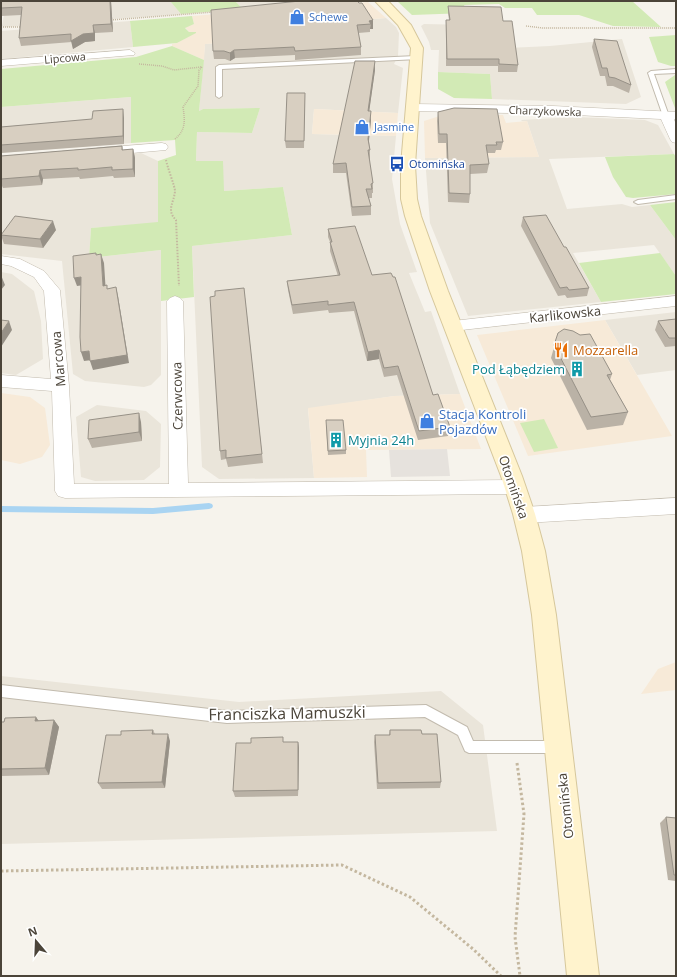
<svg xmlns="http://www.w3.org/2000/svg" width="677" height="977" viewBox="0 0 677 977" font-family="'Open Sans',sans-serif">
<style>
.residential{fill:#eae5da}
.commercial{fill:#f7ead8}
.industrial{fill:#e6e2dd}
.green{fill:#d2eab5}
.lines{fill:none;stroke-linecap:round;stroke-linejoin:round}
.stream{fill:#a9d4f2;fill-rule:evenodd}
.lane-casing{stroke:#c2bbae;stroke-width:2}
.street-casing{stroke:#c2bbae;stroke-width:1}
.secondary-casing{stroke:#d6c79b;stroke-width:2}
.path-far2{stroke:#c4b79f;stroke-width:1.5;stroke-dasharray:1 1;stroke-linecap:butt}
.path-far1{stroke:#c4b79f;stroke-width:2;stroke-dasharray:1.5 1.5;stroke-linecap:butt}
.path{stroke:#c4b79f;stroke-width:3;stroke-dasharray:2.5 2.5;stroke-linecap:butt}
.lane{fill:#fff;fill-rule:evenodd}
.street{fill:#fff;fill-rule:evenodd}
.secondary{fill:#fff3cd;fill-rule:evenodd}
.wall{fill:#bab2a6}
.shaded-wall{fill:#979187}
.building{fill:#d8cfc1;stroke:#979187}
.labels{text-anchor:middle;stroke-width:3.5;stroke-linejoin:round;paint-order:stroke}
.far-shop-label{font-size:11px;fill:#366cbe;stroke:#fff;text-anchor:start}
.far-street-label{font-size:11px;fill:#4b4439;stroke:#fff}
.far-transit-label{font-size:11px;fill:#164399;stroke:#fff;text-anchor:start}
.street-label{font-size:13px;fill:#4b4439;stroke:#fff}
.food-label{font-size:13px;fill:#c56008;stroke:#fff;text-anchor:start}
.culture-label{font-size:13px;fill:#0d838f;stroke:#fff;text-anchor:end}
.shop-label{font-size:13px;fill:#366cbe;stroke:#fff;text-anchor:start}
.near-street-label{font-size:16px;fill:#4b4439;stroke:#fff}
</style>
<rect width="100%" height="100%" fill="#f6f3ec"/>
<path class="residential" d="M61,1H170L181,14L7,27L2,26L5,8Z
M235,1H338L243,9Z
M386,18L396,27L399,33L398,56L394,64L403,68L398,113L314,109L312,134L396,136L392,179L400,224L417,272L409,273L425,312L431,311L460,394L394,396L308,409L314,478L219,479L202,467L192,246L292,235L283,187L224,191L196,162L197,132L252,133L260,108L203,109L199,111L205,44L288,40L285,26Z
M130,21L133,47L1,59V31Z
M424,24L472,25L487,49L550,46L622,39L641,97L626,104L492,99L490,74L438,72L439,50H431L429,42L421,26Z
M131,97V143L1,153V107Z
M575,117L645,120L658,125L674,154L549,159L567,209L622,204L632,207L650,205L676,240V276L654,245L573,253L601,302L468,316L430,223L425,158L539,157L527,121H522L521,120Z
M141,153L158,161V223L91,228L89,258L161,250V375L151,385L144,387L85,381L73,374L62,261L1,254V164Z
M1,272L12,274L34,291L41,321L43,359L16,375L1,373Z
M676,312V370L637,375L605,320Z
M97,405L146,411L161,424L160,467L144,480L95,481L81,477L76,417Z
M1,676L239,702L441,691L483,725L497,831L1,844Z"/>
<path class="commercial" d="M368,2L386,18L285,26L288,40L205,44L204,60L172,46V44L177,43L196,32H189L185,27L194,24L192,16Z
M314,109L398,113L396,136L312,134Z
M446,114L503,115L506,123L527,121L539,157L425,158L424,121Z
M605,320L672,436L528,456L477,335Z
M1,393L30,397L45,408L50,445L42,457L20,464L1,460Z
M460,394L481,449L366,450L367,477L314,478L308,408L394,396Z
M676,662V690L641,694L658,669Z"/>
<path class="industrial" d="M447,449L450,476L391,477L389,450Z"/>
<path class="green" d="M170,1H235L243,9L181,14Z
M397,1H632L661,27L613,26L579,15H537L532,8H505L499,4L464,5L467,13L412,15Z
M192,16L194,24L185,28L189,32H196V33L177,43L133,47L130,21Z
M676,35V66H671L658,62L649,37Z
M172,46L204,60L199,111L203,109L260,108L252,133L197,132L196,161H223L224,191L283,187L292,235L192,246L194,297L161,301V250L89,258L91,228L158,222V161L176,155L175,140L131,143V97L1,107V69L136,57Z
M438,72L490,74L492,99L454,98L438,89Z
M675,75H676L675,108L665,82Z
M674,154L676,157V194L633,198L626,197L613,177L605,157Z
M676,202V240L650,205Z
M660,253L676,276V294L601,302L579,263Z
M544,419L558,448L534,452L520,423Z"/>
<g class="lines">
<path class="stream" d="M209,503L212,504L213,506L212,508L209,509L153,514L1,512V506L153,508Z"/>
<g class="lane-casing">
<path id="lane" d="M416,56L419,58L418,59L222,69V96L219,98L216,96V67L219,65Z
M676,69V73L654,74L669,116L666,118L663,116L648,73L651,71Z
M676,195V199L638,204L634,202L638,200Z
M1,685L227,711L426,705L467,727L473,741H558L562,743L564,747L562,751L558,753H469L465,751L458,735L425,717L227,723L1,697Z"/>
</g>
<g class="street-casing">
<path id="street" d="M130,50L135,53L134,55L1,66V60Z
M414,104L553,106L676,112V120L674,119L676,125V143L672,142L670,139L661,119L553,114L410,111L408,108L410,105Z
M162,143L166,144L168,147L166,150L98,156L94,155L92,152L94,149L98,148Z
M1,256L20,259L44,271L60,290L69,386L74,484H169L167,301L170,298L175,296L180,298L183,301L188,483L515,480L522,482L524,487L522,492L515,494L65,498L58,496L55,491L52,391L1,387V375L51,379L44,291L34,277L11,266L1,264Z
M676,296V306L453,331L447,330L445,326L447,322L453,321Z
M676,498V514L525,523L518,520L515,515L518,510L525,507Z"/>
</g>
<g class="secondary-casing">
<path id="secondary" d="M375,1H388L411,25L423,48L415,165L417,199L421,216L448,291L522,476L535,514L545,551L556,615L599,976H567L532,615L522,551L513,514L501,476L430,291L405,216L401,199V165L411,48L398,25Z"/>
</g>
<path class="path-far2" d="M111,20L213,12
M526,26L542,28H676
M1,27H22
M139,64L162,66L174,70L201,67
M175,139C186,130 185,120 183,107L198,86L199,70L202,67"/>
<path class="path-far1" d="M166,160C167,166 175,187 175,191C174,203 166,210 176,220L179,286"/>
<path class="path" d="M517,763L524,814L515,937L520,976
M1,871L342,865L410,897L473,949L501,976"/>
<use href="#lane" class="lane"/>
<use href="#street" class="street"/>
<use href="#secondary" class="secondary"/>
</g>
<path class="wall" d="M1,1H111L113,32L95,33V41L85,42L73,49L72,42L21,46L19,38L21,15L1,16Z
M292,1H357L373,20V29H370V32L358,33L361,47V55L295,60V55L235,58L230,61L225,59H214L213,51L293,2Z
M448,6L503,21L518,65L517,72H498V66H446V20H449L448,13Z
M594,39L631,85L629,93L613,86H607L605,76H600L592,47Z
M375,61V70L369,111L371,120L369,141L370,150V159H369L373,183V193H372V198H369L371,206V215L352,216L346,173H333V164Z
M305,93L304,148H286L285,141Z
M438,112L503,142L501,150H496L495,153H487L489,164L487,173L470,174V194L469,203L448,202L446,143H438L437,121Z
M124,118V144L1,153V127Z
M122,146L123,150L133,149L135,158V177L114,178L113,176L80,179L79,177L43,179L42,185L3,188L2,186H1V156Z
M523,217L564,247L589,288L587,296L567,298L565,295L558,296L521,226Z
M328,229L372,275L450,427L448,436L418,440L397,375L384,377L379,359L367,361L354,311L329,313L328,310L293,314L288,290L287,281L338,276L330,251V242L328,237Z
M56,230L43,248L4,244L1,235Z
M244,288L263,463L228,467L226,459L221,460L220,451L215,296Z
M676,319V346L665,347L655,330L658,321Z
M558,333L612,374L610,380L628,412L623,425L587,430L551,358Z
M141,422L142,441L92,448L88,439Z
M326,425L346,450V454L328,455Z
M54,720L59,727L49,775L1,776V722Z
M153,730L155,734L170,741L165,788L102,789L98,783L121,735Z
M390,730L422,734L441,782L440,788L377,789L374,742L375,735H389Z
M283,737V742H298L299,748L298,796L235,797L233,791L251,743Z
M666,817L676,818V881L668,880L660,823Z"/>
<path class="shaded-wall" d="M110,1H111L113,32L111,24Z
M373,20V29H370L371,24L369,21Z
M93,25L95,33V41L85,42L73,49L71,41L83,34Z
M234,50L235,58L230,61V53Z
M375,61V70L368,120V111Z
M123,109L124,118V144L123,136Z
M371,111V120L368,148V139Z
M133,149L135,158V177L133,169Z
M40,170L43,179L42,185L39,176Z
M53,221L56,230L43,248L40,239Z
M101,254L104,263L106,294L103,286Z
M1,275L5,285L1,290Z
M81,277L84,285L77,286L74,278Z
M116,287L118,296L129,363L93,370L90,361Z
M9,321L12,330L1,347V333Z
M379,350V359L367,361L368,352Z
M89,351L92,360L84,361L81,352Z
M139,413L141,422L142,441L139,432Z
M36,717L41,724L35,721Z
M54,720L59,727L49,775L45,768Z
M168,734L170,741L165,788L162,782Z
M298,742L299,748L298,796Z"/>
<path class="building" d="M1,1H110L111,24L93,25L94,33L83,34L71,41V34L19,38L22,7L1,8Z
M300,1H357L359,3H362L373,20L369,21L371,24L357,25L361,47L295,51L294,47L234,50L230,53L224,51H213L211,10Z
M448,6L501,7L503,21H512L518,65L499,64V59H447L446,20H450Z
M594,39L617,41L631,85L615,78L609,77L607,68H602Z
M355,61H375L368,111H371L368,139L370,150H368L373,183L371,184L372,189H366L371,206L352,207L346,163L333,164Z
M287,93H305L304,141H285Z
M454,108L497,109L503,142H496L497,145H486L489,164L470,165V194L449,193L447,134H439L438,112Z
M123,109V136L1,145V127L92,119L93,111Z
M122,146V150L133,149V169L112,170V167L78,170V168L40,170L39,176L1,179V156Z
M546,215L564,247H566L589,288L569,290L567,287L560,288L523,217Z
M15,216L53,221L40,239L1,235Z
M355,226L372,275L391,273L393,277H395L433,395L438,394L450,427L419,431L398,366L384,368L379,350L368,352L354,302L328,305V301L292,305L287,281L340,275L330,242H332L328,229Z
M96,253V255L101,254L103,286L107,285V289L116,287L127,355L90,361L89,351L81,352L80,337L81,277L74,278L73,256Z
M244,288L262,454L226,458V450L220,451L210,297L215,296V291Z
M676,319V338H669L658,321Z
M1,320L9,321L1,333Z
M564,329L573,331L580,335L590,334L612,374L607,375L628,412L591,417L554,345L558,333Z
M139,413V432L88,439L89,420Z
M326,420H343L346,450L328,451Z
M36,717L35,721L54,720L45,768L1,769V722H4L5,718Z
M153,730L152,734H168L162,782L98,783L106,735H121V731Z
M390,730H421L422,734H437L441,782L378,783L375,735H390Z
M283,737V742H298V790L233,791L236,743H251V738Z
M666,817L676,818V875H674Z"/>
<defs>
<g id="shop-bare" transform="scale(1.2)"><path d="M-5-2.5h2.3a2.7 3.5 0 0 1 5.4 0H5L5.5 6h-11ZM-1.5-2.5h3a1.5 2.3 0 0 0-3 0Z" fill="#3f7fe0" stroke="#fff" stroke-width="2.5" paint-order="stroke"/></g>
<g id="bus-bare" transform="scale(1.2)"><path d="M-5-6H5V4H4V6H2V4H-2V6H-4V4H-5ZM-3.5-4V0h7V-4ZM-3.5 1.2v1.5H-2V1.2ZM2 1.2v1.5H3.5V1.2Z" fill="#1a4fb4" stroke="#fff" stroke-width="2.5" paint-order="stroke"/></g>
<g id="restaurant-bare" transform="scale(1.2)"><path d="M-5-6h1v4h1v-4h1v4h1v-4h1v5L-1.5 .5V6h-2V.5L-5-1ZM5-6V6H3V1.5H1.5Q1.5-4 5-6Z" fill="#e8710a" stroke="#fff" stroke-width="2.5" paint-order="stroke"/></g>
<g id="building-bare" transform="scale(1.2)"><path d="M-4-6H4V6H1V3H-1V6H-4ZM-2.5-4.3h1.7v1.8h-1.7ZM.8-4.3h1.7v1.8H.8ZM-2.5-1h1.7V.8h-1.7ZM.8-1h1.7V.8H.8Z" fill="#0f9aa8" stroke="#fff" stroke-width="2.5" paint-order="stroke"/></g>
</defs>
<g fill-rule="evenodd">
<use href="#shop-bare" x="297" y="17"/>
<use href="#shop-bare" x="362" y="127"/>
<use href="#bus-bare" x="397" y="164"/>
<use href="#restaurant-bare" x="561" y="350"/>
<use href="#building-bare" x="577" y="369"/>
<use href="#shop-bare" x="427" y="421"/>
<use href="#building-bare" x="336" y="440"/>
</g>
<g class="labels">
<g class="far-shop-label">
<text x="309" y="21">Schewe</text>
<text x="374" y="131">Jasmine</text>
</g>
<g class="far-street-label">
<text transform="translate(65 58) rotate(-5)" y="4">Lipcowa</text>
<text transform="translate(545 111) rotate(2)" y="4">Charzykowska</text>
</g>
<g class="far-transit-label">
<text x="409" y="168">Otomińska</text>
</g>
<g class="street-label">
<text transform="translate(565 314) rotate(-6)" y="5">Karlikowska</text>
<text transform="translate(58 359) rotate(-95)" y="5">Marcowa</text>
<text transform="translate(177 396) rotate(-91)" y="5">Czerwcowa</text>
<text transform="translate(514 487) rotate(71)" y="5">Otomińska</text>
<text transform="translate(565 806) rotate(-96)" y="5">Otomińska</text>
</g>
<g class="food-label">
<text x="573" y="355">Mozzarella</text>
</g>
<g class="culture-label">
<text x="565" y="374">Pod Łąbędziem</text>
<text x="348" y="445" text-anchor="start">Myjnia 24h</text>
</g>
<g class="shop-label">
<text x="439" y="419">Stacja Kontroli<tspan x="439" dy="15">Pojazdów</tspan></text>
</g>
<g class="near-street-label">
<text transform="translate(287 713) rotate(-1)" y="6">Franciszka Mamuszki</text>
</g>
</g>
<rect width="677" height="977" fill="none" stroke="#4b4439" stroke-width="4"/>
<g transform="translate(36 941) rotate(341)" stroke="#ffffff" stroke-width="3" paint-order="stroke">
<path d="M0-3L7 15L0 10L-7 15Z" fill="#4b4439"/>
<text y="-6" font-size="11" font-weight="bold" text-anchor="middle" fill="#4b4439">N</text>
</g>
</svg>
